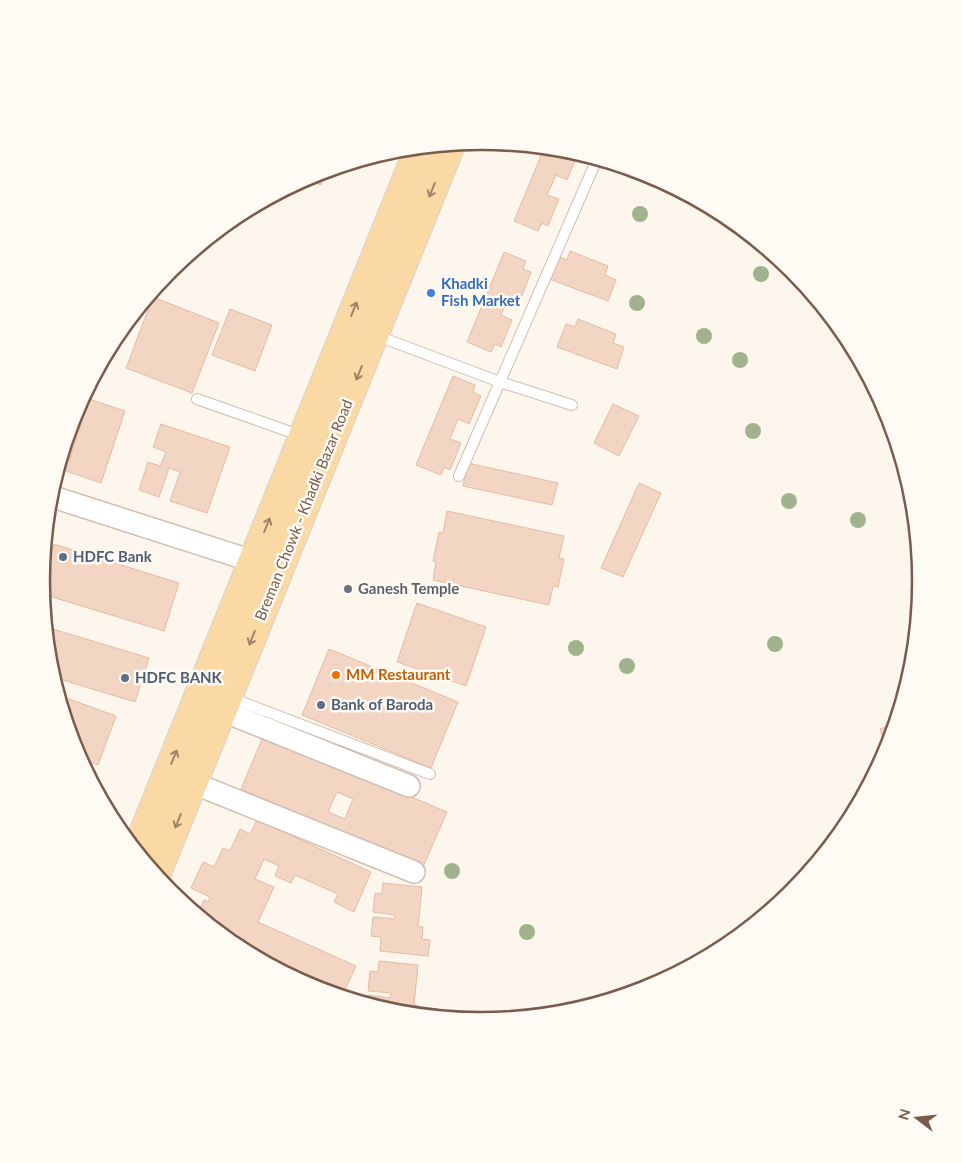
<svg xmlns="http://www.w3.org/2000/svg" width="962" height="1163" viewBox="0 0 962 1163" font-family="Lato,sans-serif">
<style>
.building{fill:#f3d5c3;stroke:#e6bba3;fill-rule:evenodd}
.lines{fill:none;stroke-linecap:round;stroke-linejoin:round}
.service-casing{stroke:#d1beb0;stroke-width:12}
.minor-casing{stroke:#d1beb0;stroke-width:24}
.primary-casing{stroke:#dad1cd;stroke-width:30}
.service{stroke:#fff;stroke-width:10}
.minor{stroke:#fff;stroke-width:21}
.primary{stroke:#fbd9a5;stroke-width:28}
.tree{fill:#a0b28e}
.oneway{stroke:#a18267}
.shop-dot{fill:#3f7fe0;stroke:#fffaf3;stroke-width:2}
.service-dot{fill:#5c6f8a;stroke:#fffaf3;stroke-width:2}
.worship-dot{fill:#6b7280;stroke:#fffaf3;stroke-width:2}
.food-dot{fill:#e8710a;stroke:#fffaf3;stroke-width:2}
.labels{text-anchor:middle;stroke-width:5;stroke-linejoin:round;paint-order:stroke}
.shop-label{font-size:15px;font-weight:bold;fill:#366cbe;stroke:#fffaf3;text-anchor:start}
.street-label{font-size:15px;fill:#7a5c4d;stroke:#fffaf3}
.service-label{font-size:15px;font-weight:bold;fill:#4e5e75;stroke:#fffaf3;text-anchor:start}
.worship-label{font-size:15px;font-weight:bold;fill:#5b616d;stroke:#fffaf3;text-anchor:start}
.food-label{font-size:15px;font-weight:bold;fill:#c56008;stroke:#fffaf3;text-anchor:start}
.rim{fill:none;stroke:#7a5c4d;stroke-width:2.5}
</style>
<rect width="100%" height="100%" fill="#fdf6ec"/>
<path class="building" d="M544,148L567,150L578,153L567,180L556,175L547,195L559,199L548,226L542,223L538,231L514,221Z
M327,171L321,185L306,179L313,175Z
M570,251L608,266L605,275L616,280L608,301L549,279L557,256L567,260Z
M504,252L526,261L523,269L531,272L520,301L509,296L501,315L512,320L501,347L495,344L491,352L467,342Z
M153,297L219,323L192,393L126,368Z
M230,309L272,325L255,371L212,355Z
M578,319L616,334L613,343L624,347L617,369L557,347L566,324L575,327Z
M453,376L475,385L473,392L481,396L469,424L458,419L450,439L461,443L450,470L444,467L441,475L416,465Z
M89,399L125,411L101,483L66,471Z
M613,404L639,416L619,456L594,443Z
M161,424L230,447L207,513L170,501L180,472L169,468L159,497L139,490L148,462L160,466L166,452L153,447Z
M468,463L558,483L552,505L463,486Z
M639,483L661,493L623,577L601,568Z
M447,511L564,536L559,558L564,559L558,587L553,586L549,605L433,580L436,562L433,561L439,532L443,533Z
M54,544L179,583L164,631L42,594L41,583Z
M417,603L486,627L466,686L397,662Z
M46,627L149,658L135,702L53,677L50,667Z
M329,649L458,702L431,768L302,715Z
M58,695L116,716L98,765L79,758L75,750Z
M895,724L887,750V751L880,729Z
M264,734L447,812L423,867L241,789ZM337,792L353,799L345,819L328,812Z
M257,820L371,872L354,912L334,902L338,894L295,875L291,883L275,876L279,866L264,859L255,879L274,887L258,922L356,966L342,997L312,988L236,947L202,919L204,916L198,913L204,900L208,902L210,897L191,888L203,862L214,867L223,848L230,851L240,829L250,834Z
M383,883L422,887L418,927H423L422,939L430,940L428,956L380,951L381,937L371,936L373,917L395,919V915L373,912L375,893L382,894Z
M379,961L418,965L414,1005H418L417,1015L395,1013L367,1004L368,995L390,998L391,993L368,991L370,971L378,972Z"/>
<g class="lines">
<g class="service-casing">
<path id="service" d="M375,335L500,382L572,405
M105,358L106,355
M197,399L302,436
M459,476L597,159
M229,697L430,774"/>
</g>
<g class="minor-casing">
<path id="minor" d="M50,496L268,566
M223,711L409,786
M193,783L414,872"/>
</g>
<g class="primary-casing">
<path id="primary" d="M136,851L419,148
M156,875L451,145"/>
</g>
<use href="#service" class="service"/>
<use href="#minor" class="minor"/>
<use href="#primary" class="primary"/>
</g>
<g class="tree">
<circle cx="640" cy="214" r="8"/>
<circle cx="761" cy="274" r="8"/>
<circle cx="637" cy="303" r="8"/>
<circle cx="704" cy="336" r="8"/>
<circle cx="740" cy="360" r="8"/>
<circle cx="753" cy="431" r="8"/>
<circle cx="789" cy="501" r="8"/>
<circle cx="858" cy="520" r="8"/>
<circle cx="775" cy="644" r="8"/>
<circle cx="576" cy="648" r="8"/>
<circle cx="627" cy="666" r="8"/>
<circle cx="452" cy="871" r="8"/>
<circle cx="527" cy="932" r="8"/>
</g>
<defs><path id="oneway-shaft" d="M-6 0H5M1.5-3L5.5 0L1.5 3" fill="none" stroke-width="1.6" stroke-linecap="round" stroke-linejoin="round" transform="scale(1.25)"/></defs>
<g class="oneway">
<use href="#oneway-shaft" transform="translate(432 190) rotate(112)"/>
<use href="#oneway-shaft" transform="translate(354 309) rotate(-68)"/>
<use href="#oneway-shaft" transform="translate(359 373) rotate(112)"/>
<use href="#oneway-shaft" transform="translate(267 525) rotate(-68)"/>
<use href="#oneway-shaft" transform="translate(252 638) rotate(112)"/>
<use href="#oneway-shaft" transform="translate(174 757) rotate(-68)"/>
<use href="#oneway-shaft" transform="translate(178 821) rotate(112)"/>
</g>
<circle class="shop-dot" cx="431" cy="293" r="5"/>
<g class="service-dot">
<circle cx="63" cy="557" r="5"/>
<circle cx="125" cy="678" r="5"/>
<circle cx="321" cy="705" r="5"/>
</g>
<circle class="worship-dot" cx="348" cy="589" r="5"/>
<circle class="food-dot" cx="336" cy="675" r="5"/>
<g class="labels">
<g class="shop-label">
<text x="441" y="289">Khadki<tspan x="441" dy="17">Fish Market</tspan></text>
</g>
<g class="street-label">
<text transform="translate(304 510) rotate(-68)" y="5">Breman Chowk - Khadki Bazar Road</text>
</g>
<g class="service-label">
<text x="73" y="562">HDFC Bank</text>
<text x="135" y="683">HDFC BANK</text>
<text x="331" y="710">Bank of Baroda</text>
</g>
<g class="worship-label">
<text x="358" y="594">Ganesh Temple</text>
</g>
<g class="food-label">
<text x="346" y="680">MM Restaurant</text>
</g>
</g>
<path d="M0 0H962V1163H0ZM50 581a431 431 0 1 1 862 0a431 431 0 1 1-862 0Z" fill="#fffaf3" fill-rule="evenodd"/>
<path class="rim" d="M50 581a431 431 0 1 1 862 0a431 431 0 1 1-862 0Z"/>
<g transform="translate(917 1118) rotate(286)" stroke="#fffaf3" stroke-width="4" paint-order="stroke">
<path d="M0-4L9 19L0 12L-9 19Z" fill="#7a5c4d"/>
<text y="-8" font-size="14" font-weight="bold" text-anchor="middle" fill="#7a5c4d">N</text>
</g>
</svg>
